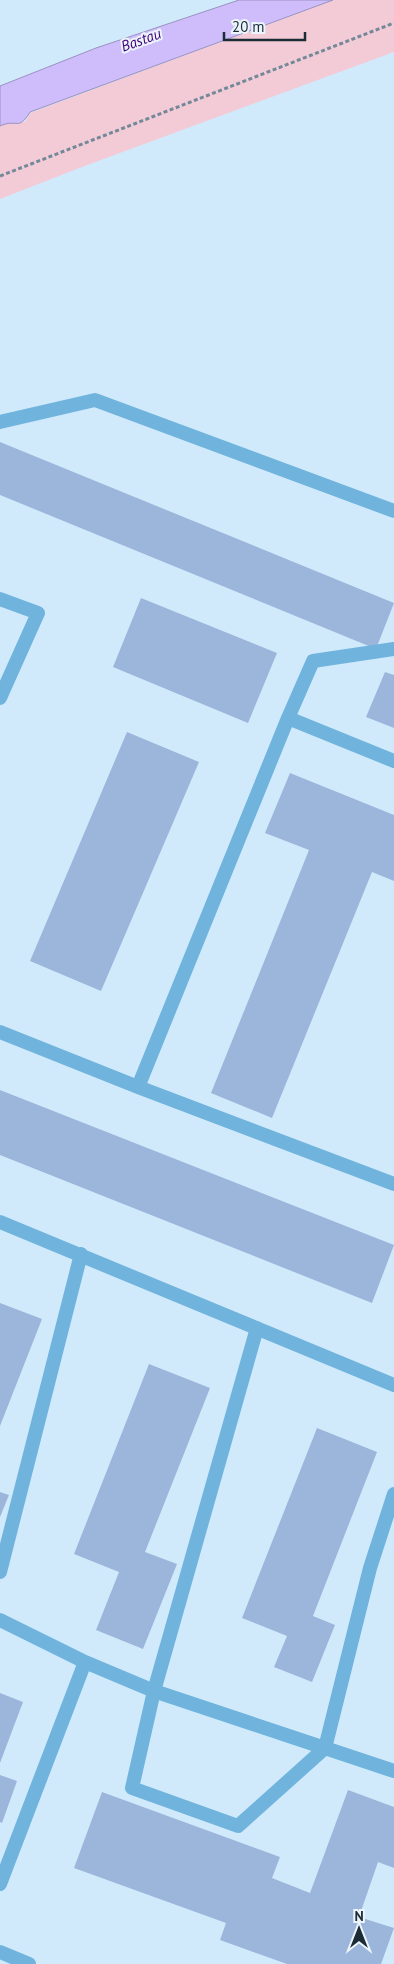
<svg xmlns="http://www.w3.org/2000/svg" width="394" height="1964" viewBox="0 0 394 1964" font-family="'PT Sans',sans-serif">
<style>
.green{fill:#f3cbd7}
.water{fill:#cfbdfb;stroke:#9992c0}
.building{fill:#9cb6db}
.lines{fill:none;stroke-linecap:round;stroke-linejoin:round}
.path{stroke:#738997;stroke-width:3;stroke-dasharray:4 2.5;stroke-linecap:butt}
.service{stroke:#70b4de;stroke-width:14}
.labels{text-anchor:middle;stroke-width:4;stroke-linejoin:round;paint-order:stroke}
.water-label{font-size:15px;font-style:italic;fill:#41007e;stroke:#ecf5fb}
</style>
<rect width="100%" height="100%" fill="#d0eafc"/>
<path class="green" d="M333,0H394V52L82,167L0,199V126L9,122H25L30,113Z"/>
<path class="water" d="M239,0H333L30,112C18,132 17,118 0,126V86L96,48Z"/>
<path class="building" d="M0,442L394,603L376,649L0,495Z
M141,598L277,653L248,723L113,667Z
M385,672L394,675V728L366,717Z
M127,732L199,762L101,991L30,961Z
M290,773L394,815V881L372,872L272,1118L211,1093L309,850L265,833Z
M0,1090L394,1245L372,1303L0,1155Z
M0,1303L42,1319L0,1426Z
M149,1364L210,1388L145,1552L177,1564L143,1649L96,1630L119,1572L74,1554Z
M317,1428L377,1452L313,1616L335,1625L312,1682L274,1667L287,1636L242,1618Z
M0,1492L9,1495L0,1517Z
M0,1693L23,1702L0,1763Z
M0,1775L17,1781L2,1823L0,1822Z
M348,1790L394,1807V1868L378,1862L359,1917L394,1928L381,1964H287L220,1940L226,1923L74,1868L102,1792L280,1857L272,1878L310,1893Z"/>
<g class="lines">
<path class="path" d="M0,176L394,23"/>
<path class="service" d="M0,422L95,400L394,511
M0,599L38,613L0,698
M288,718L313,661L394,649
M0,1032L138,1087L394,1184
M138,1087L288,718L394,761
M0,1222L394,1385
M257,1328L154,1691L132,1788L238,1826L325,1748L370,1568L394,1494
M0,1572L81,1254
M0,1620L85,1662
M0,1884L85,1662L154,1691L394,1771
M0,1952L29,1964"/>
</g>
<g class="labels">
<g class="water-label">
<text transform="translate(141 40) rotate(-20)" y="5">Bastau</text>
</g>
</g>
<g transform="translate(359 1929)" stroke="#ecf5fb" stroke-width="4" paint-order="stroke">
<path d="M0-4L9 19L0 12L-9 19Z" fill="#1b2c37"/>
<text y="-8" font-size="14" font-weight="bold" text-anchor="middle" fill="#1b2c37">N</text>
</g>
<path d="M224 32v8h81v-8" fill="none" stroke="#1b2c37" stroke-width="2.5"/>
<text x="232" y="32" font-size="15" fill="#1b2c37" stroke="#ecf5fb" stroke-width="4" paint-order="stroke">20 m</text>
</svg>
